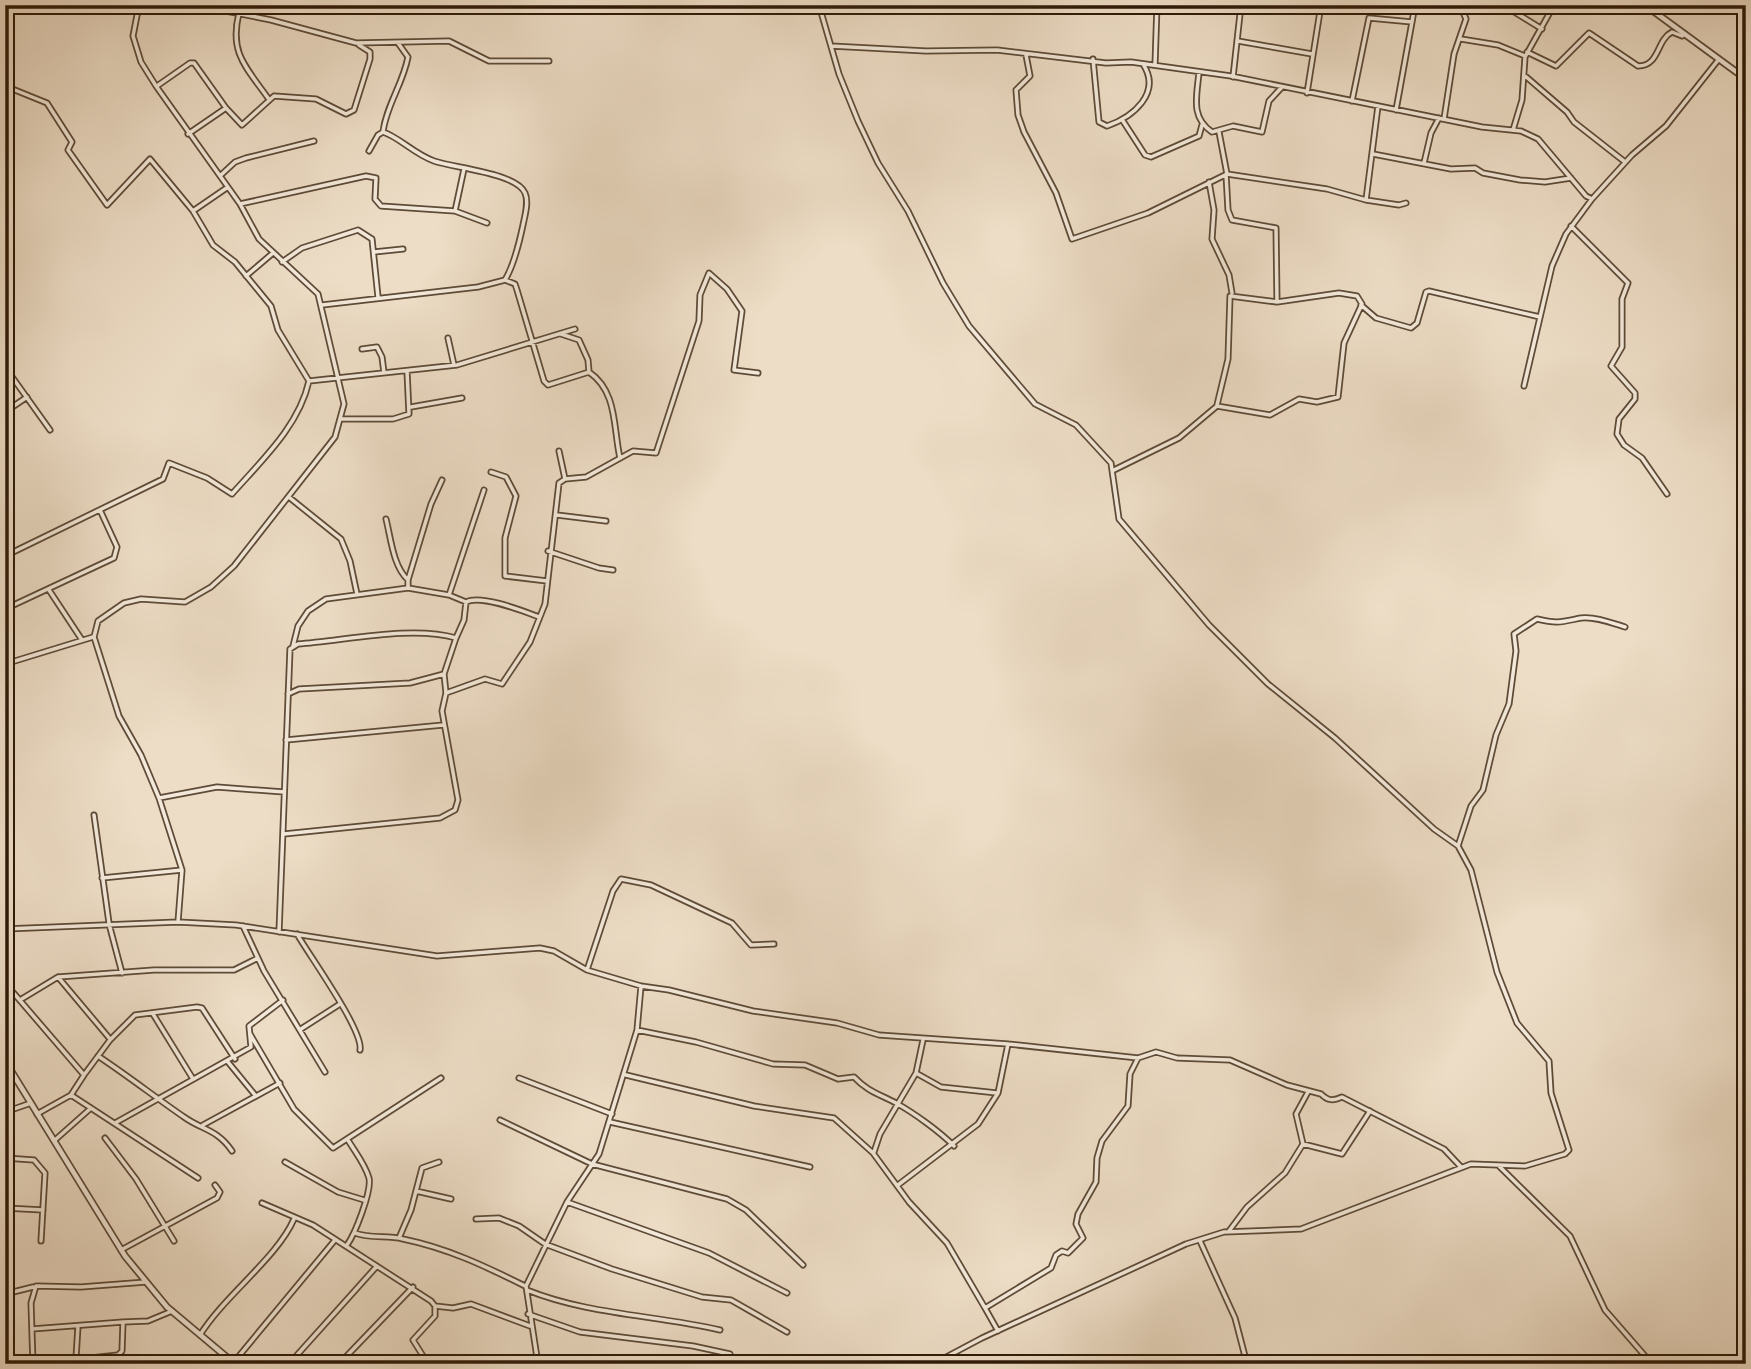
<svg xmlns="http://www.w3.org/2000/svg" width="1751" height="1369" viewBox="0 0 1751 1369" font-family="'IM FELL Great Primer',serif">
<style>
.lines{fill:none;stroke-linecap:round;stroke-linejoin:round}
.minor-casing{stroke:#5e4b38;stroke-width:7}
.tertiary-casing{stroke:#5e4b38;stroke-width:8}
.minor{stroke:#f3e9da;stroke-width:3.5}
.tertiary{stroke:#f3e9da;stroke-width:4.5}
</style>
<rect width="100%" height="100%" fill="#edddc6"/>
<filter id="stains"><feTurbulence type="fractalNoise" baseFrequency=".00286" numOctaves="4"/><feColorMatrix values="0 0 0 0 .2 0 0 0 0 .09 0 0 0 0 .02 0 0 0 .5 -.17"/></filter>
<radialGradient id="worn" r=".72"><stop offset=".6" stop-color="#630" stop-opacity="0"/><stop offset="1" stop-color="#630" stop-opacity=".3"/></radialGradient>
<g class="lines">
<g class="minor-casing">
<path id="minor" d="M139,5L133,36L141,62L156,86L240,204L259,239L318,294L344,404L335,437L234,566L211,587L185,602L141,599L124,603L98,621L94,637L119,716L141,755L159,798L182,870L178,922
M195,5L271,20L356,43L449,41L489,61H549
M819,5L839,74L858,121L878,163L908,211L943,283L969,326L1035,404L1076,425L1111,463L1119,519L1209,625L1268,684L1335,738L1434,829L1458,846L1471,870L1497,972L1517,1023L1549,1061L1551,1093L1569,1150L1565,1154L1525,1166L1471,1164L1301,1229L1224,1232L1186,1244L982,1338L933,1364
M1441,5L1463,12L1466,19L1454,54L1444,119
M1503,5L1542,29
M239,13C229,53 246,67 268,98
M1412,22L1415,5
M1461,39L1498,45L1525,56
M1238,41L1312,54
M831,46L926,51L997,50L1106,63L1131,62L1231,76L1482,127L1521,131L1538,139L1586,196L1592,199L1632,155L1666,126L1719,59
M1527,52L1556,66L1589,33L1638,66C1660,66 1656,40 1672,32L1682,36L1685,34
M1026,55L1030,76L1016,90L1018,115L1024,132L1056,193L1072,239L1148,213L1227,174L1327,189L1366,200L1378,106
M1093,59L1099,122L1107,126C1133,117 1162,93 1143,64
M1155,65L1157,5
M1199,72C1197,96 1190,117 1212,132L1233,126L1262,132L1269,101L1282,87
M1524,75L1567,112L1574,122L1625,162
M1233,77L1241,5
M5,86L47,103L72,142L68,150L107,205L150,159L193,211L213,245L235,262L271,306L278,330L309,381C299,426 262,460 232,494L207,478L169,463L163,479L5,556
M157,86L190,63H194L226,108
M1307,93L1321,5
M1352,101L1369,18L1412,22L1396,110
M1123,121L1145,155L1151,157L1199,136L1202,125
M1513,130L1522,100L1525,57L1554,5
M383,132C386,106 403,84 408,57L398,43
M1219,132L1227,174
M188,134L226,108L242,125L274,96L316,99L346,114L354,110L370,59V52L359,45
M369,151L378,135L383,132C399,137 414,154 434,161C454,168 517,173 525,193C529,202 525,215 523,225C519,244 514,265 505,280
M1373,154L1451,169L1475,168L1483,173L1520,180L1545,182L1571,178
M1424,163L1431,133L1439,118
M221,175L235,162L246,158L314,141
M1209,182L1214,210L1212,239L1229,275L1232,293
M1366,200L1399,205L1406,203
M240,204L366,176L376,178L375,199L381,206L455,211L487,223
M193,211L228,187
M455,211L464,169
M1571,226L1628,283L1622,299V347L1611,366L1635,393V399L1619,419L1617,434L1624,445L1642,458L1667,494
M374,252L403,249
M282,262L302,248L358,230L372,239L378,297
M246,276L273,253
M322,305L478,287L505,280L515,284L517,290L544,381L548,385L589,372L588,360L579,340L561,334
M1361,305L1376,318L1411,328L1417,323L1426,292L1429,291L1540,317
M448,338L454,365
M362,349L377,347L382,357L384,373
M5,367L50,430
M589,372C618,392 613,428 620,458
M309,381L457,365L575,329
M1524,386L1552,266L1566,234L1592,199
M1217,405L1228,359L1230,296L1277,302
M411,407L462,398
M5,412L27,397
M342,419H393L409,414L407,371
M1114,470L1179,438L1217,406L1270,415L1299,399L1317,402L1338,397L1344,343L1362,304L1357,296L1339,293L1277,302L1276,228L1232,220L1228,210L1226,174
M491,472L506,477L516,496L505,538V576L547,581
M565,479L586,477L633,451L656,453L699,321L700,295L709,273L727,289L742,311L734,370L758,373
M290,498L341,539L350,561L357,594
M557,515L606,521
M386,519C391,539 393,566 408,580V588
M548,551L599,568L613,570
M408,580L431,504L442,480
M49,590L82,640
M449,595L484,490
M5,609L114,558L117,547L100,510
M456,638L464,620L466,602C481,594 523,611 539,617
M293,646L298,626L308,611L326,599L408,588L449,595L466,602
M5,664L93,637
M446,693L485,679L502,684L530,642L545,604L559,483L565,479L559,451
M288,694L299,689L410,683L444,674
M286,740L443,725
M159,798L217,787L284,792
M94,815L109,923
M1458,846L1471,806L1483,790L1496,735L1509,704L1516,651L1514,634L1537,619C1558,624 1561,622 1581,618C1594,616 1612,623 1625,627
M102,878L182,870
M109,924L122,973
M243,926L264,971L325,1072
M5,929L178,922L236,925L437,956L540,948L554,951L587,970L641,986L669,990L753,1011L837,1023L879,1035L1008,1044L1138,1058L1156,1052L1177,1058L1230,1060L1287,1085L1321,1094C1328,1101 1333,1101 1342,1097L1444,1149L1461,1167
M279,932L290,649L298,644C344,641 411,625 456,638L444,674L446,693L442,711L458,800L455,810L440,818L284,834
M297,934C309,955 364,1031 360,1050
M587,970L613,891L621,879L651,885L732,923L751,945L774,944
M58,977L110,1039
M5,983L84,1075L71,1095L37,1114
M20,1000L58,977L154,970H234L258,958
M153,1014L193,1079
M301,1029L340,1004
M637,1030L696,1042L773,1064L805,1065L838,1079L854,1077C867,1091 879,1094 896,1103C914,1113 939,1131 954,1146
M250,1034L294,1109L333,1148L441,1078
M98,1056C128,1076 155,1097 184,1117C202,1130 217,1129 232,1151
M228,1062L255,1095
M916,1073L941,1087L997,1093
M84,1075L110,1040L135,1015L197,1007L202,1008L235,1059
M626,1075L754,1106L834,1118L873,1153L909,1202L947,1243L985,1308
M519,1078L612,1114
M71,1095L198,1178
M5,1112L31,1103
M500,1120L592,1164L727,1199L746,1210L803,1265
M610,1122L810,1167
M115,1123L251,1047L249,1026L283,1000
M203,1125L280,1083
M105,1138L136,1179L174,1241
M55,1140L91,1108
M1303,1144L1296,1114L1308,1092
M874,1152L880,1134L916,1073L923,1040
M5,1158L34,1160L45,1173L41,1241
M285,1162L338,1192L364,1200
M1499,1166L1570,1236L1605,1310L1652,1364
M898,1185L978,1124L998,1093L1008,1044
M416,1191L451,1199
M567,1202L709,1253L787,1293
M262,1203L313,1225L431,1301L435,1306V1316L413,1340L428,1364
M5,1208L43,1210
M476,1219L499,1218L519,1226L545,1244L612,1269L702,1297L731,1300L787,1332
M1229,1231L1247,1207L1285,1173L1303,1144L1342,1154L1370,1111
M355,1233C371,1239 387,1235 403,1239C447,1248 485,1266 525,1286
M399,1238L411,1210L422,1168L439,1162
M1200,1241L1235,1318L1247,1364
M347,1245C355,1234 372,1191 369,1178C365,1164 355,1152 348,1140
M121,1250L217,1198L220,1192L215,1185
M527,1290C589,1315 656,1315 720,1330
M5,1294L33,1287
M435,1306L453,1308L471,1304L530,1326
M528,1314L580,1332L693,1346L730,1354L734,1364
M32,1329L123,1322
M998,1331L985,1308L1051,1268L1056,1255L1062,1251L1068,1253L1083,1238L1076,1224L1078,1214L1096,1182L1097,1158L1102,1141L1128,1106L1130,1074L1138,1058
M200,1335C225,1295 277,1258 294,1219
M76,1358L78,1326
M501,1358L502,1364
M5,1362L31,1358
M234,1362L335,1240
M33,1364L31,1303L36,1286L81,1287L146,1282
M35,1364L118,1355L122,1351L123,1322L148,1321L172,1311
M289,1364L377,1266
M339,1364L413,1287
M538,1364L526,1286L567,1202L599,1154L637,1030L641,986"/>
</g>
<g class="tertiary-casing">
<path id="tertiary" d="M1645,5L1746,79
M5,1061L125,1256L167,1307L235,1364"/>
</g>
<use href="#minor" class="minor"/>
<use href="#tertiary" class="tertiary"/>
</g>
<rect width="1751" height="1369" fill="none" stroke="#edddc6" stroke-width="28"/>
<rect x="7" y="7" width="1737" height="1355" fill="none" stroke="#2e1a08" stroke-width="3.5"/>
<rect x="14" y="14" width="1723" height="1341" fill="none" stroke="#2e1a08" stroke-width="2"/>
<rect width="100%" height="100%" filter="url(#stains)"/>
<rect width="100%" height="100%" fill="url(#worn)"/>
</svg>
